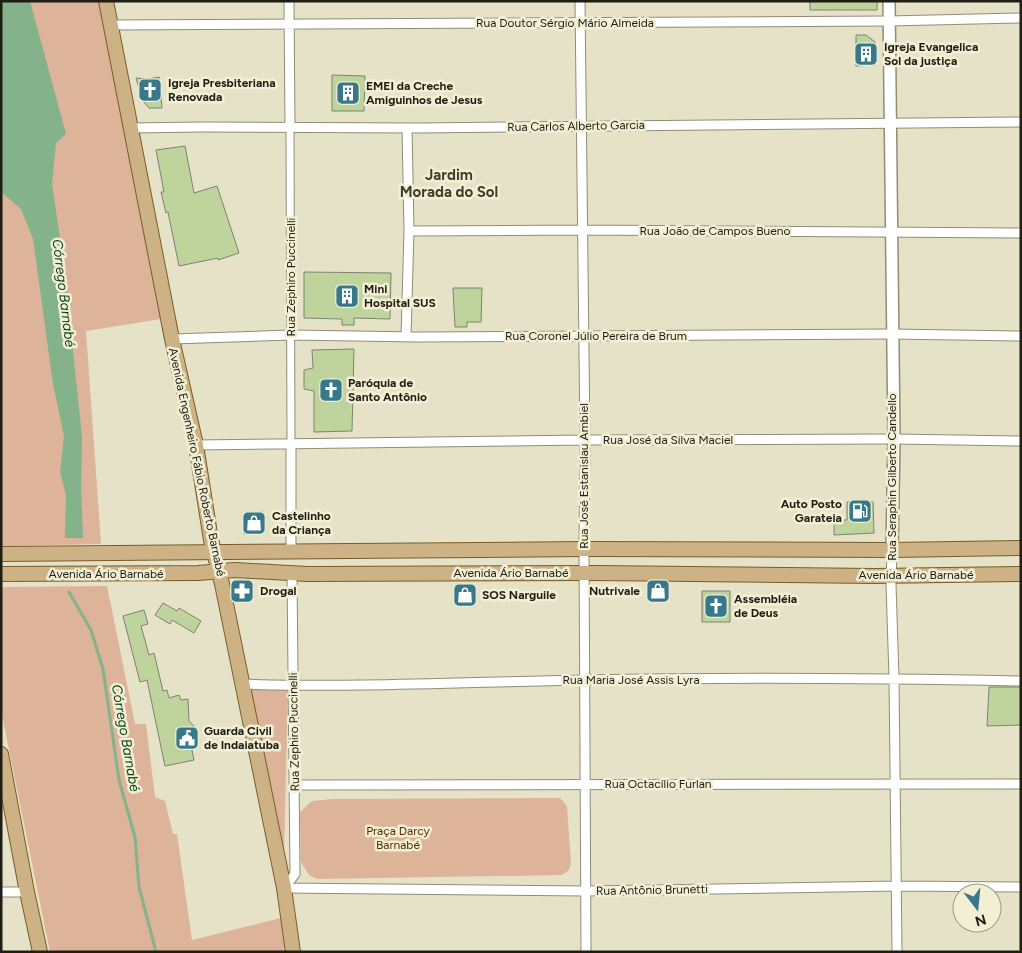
<svg xmlns="http://www.w3.org/2000/svg" width="1022" height="953" viewBox="0 0 1022 953" font-family="Figtree,sans-serif">
<style>
.green{fill:#ddb399}
.water{fill:#84b28a}
.lines{fill:none;stroke-linecap:round;stroke-linejoin:round}
.stream{stroke:#84b28a;stroke-width:3}
.building{fill:#bfd49d;stroke:#7c846f}
.pedestrian-casing{stroke:#908d76;stroke-width:9}
.minor-casing{stroke:#908d76;stroke-width:11}
.tertiary-casing{stroke:#908d76;stroke-width:14}
.primary-casing{stroke:#795d29;stroke-width:16}
.pedestrian{stroke:#fff;stroke-width:7}
.minor{stroke:#fff;stroke-width:9}
.tertiary{stroke:#fff;stroke-width:11}
.primary{stroke:#ccb285;stroke-width:14}
.labels{text-anchor:middle;stroke-width:5;stroke-linejoin:round;paint-order:stroke}
.street-label{font-size:12px;fill:#1f1d14;stroke:#f2efd5}
.poi-label{font-size:12px;font-weight:bold;fill:#1f1d14;stroke:#f2efd5;text-anchor:start}
.park-label{font-size:12px;fill:#5b2c02;stroke:#f2efd5}
.water-label{font-size:14px;font-style:italic;fill:#043c15;stroke:#f2efd5}
.quarter-label{font-size:15px;font-weight:bold;fill:#413e2a;stroke:#f2efd5}
</style>
<rect width="100%" height="100%" fill="#e5e2c8"/>
<path class="green" d="M1,1H99L161,319L86,331L101,544L1,546Z
M107,586L135,724H146L155,797L165,801L173,834H177L192,940L281,918L285,952H50L1,710V587Z
M248,689H288L284,854L274,801Z
M560,798L567,806L571,864L569,870L562,875L317,879L309,875L301,862L300,812L312,801L333,799Z"/>
<path class="water" d="M1,1H30L66,134L56,143L52,184L63,258L82,436L81,487L83,538H65L66,495L60,472L64,436L53,384L33,239L21,209L1,192Z"/>
<g class="lines">
<path class="stream" d="M69,592L91,630L103,669L119,780L135,837L139,887L156,952"/>
</g>
<path class="building" d="M810,1H877V10H810Z
M856,35H866L875,42V65L856,66Z
M332,75L365,76L364,111H332Z
M159,77L162,108H149L143,101L136,78L148,79Z
M185,146L194,193L217,186L239,253L218,260V258L179,266L168,212L166,213L161,192H164L156,150Z
M304,272L391,273L390,319L354,318V325H342V319L304,318Z
M453,288H482L481,322H467V327H455Z
M354,349L352,431L314,432V391L304,389V370L313,368L312,350Z
M847,502H873L874,533L834,535V520H847Z
M263,512V533L244,534V514Z
M702,591H730V622H702Z
M163,603L177,611L179,608L201,621L194,633L172,620L170,624L155,615Z
M144,610L148,624L141,626L149,655L154,653L163,691L167,690L169,698L179,695L181,700L188,699L189,721L194,726L195,736L193,743L191,745L194,760L165,766L147,680L140,682L123,616Z
M989,687H1021V725L987,726Z"/>
<g class="lines">
<g class="pedestrian-casing">
<path id="pedestrian" d="M290,127L291,443"/>
</g>
<g class="minor-casing">
<path id="minor" d="M289,1L290,127
M580,1L585,440L584,549L586,952
M110,25L889,21L1021,18
M131,128L202,127L418,128L1021,122
M409,231L582,230L1021,233
M406,337L409,231L407,128
M172,339L291,335L418,337L892,334L1021,336
M196,445L585,440L894,439L1021,441
M892,550L891,584L894,678L897,952
M291,552V443
M242,684C355,688 469,682 582,680C728,677 875,678 1021,681
M294,785L1021,784
M284,888L586,891L897,886L1021,887
M284,888L295,874L292,573
M1,892H27"/>
</g>
<g class="tertiary-casing">
<path id="tertiary" d="M889,1L894,439L892,550"/>
</g>
<g class="primary-casing">
<path id="primary" d="M106,1L172,339L196,445L211,540L222,584L284,888L293,952
M1,554L584,549L892,550L1021,548
M1,574L198,573L235,570L307,574L595,573L875,576L1021,574
M1,754L27,892L40,952"/>
</g>
<use href="#pedestrian" class="pedestrian"/>
<use href="#minor" class="minor"/>
<use href="#tertiary" class="tertiary"/>
<use href="#primary" class="primary"/>
</g>
<defs>
<g id="building-square" transform="scale(1.25)"><rect x="-9" y="-9" width="18" height="18" rx="4" fill="#37798b" stroke="#f2efd5"/><path d="M-4-6H4V6H1V3H-1V6H-4ZM-2.5-4.3h1.7v1.8h-1.7ZM.8-4.3h1.7v1.8H.8ZM-2.5-1h1.7V.8h-1.7ZM.8-1h1.7V.8H.8Z" fill="#fff"/></g>
<g id="church-square" transform="scale(1.25)"><rect x="-9" y="-9" width="18" height="18" rx="4" fill="#37798b" stroke="#f2efd5"/><path d="M-1.2-6h2.4v3.5h3.3v2.4h-3.3V6h-2.4V-.1h-3.3v-2.4h3.3Z" fill="#fff"/></g>
<g id="fuel-square" transform="scale(1.25)"><rect x="-9" y="-9" width="18" height="18" rx="4" fill="#37798b" stroke="#f2efd5"/><path d="M-5.5-6h7V0h2V4h1.3V-2.5L3-4.5l.8-.8L6-3V5H2.5V1h-1V6h-7ZM-4.2-4.7v3.2H.2V-4.7Z" fill="#fff"/></g>
<g id="shop-square" transform="scale(1.25)"><rect x="-9" y="-9" width="18" height="18" rx="4" fill="#37798b" stroke="#f2efd5"/><path d="M-5-2.5h2.3a2.7 3.5 0 0 1 5.4 0H5L5.5 6h-11ZM-1.5-2.5h3a1.5 2.3 0 0 0-3 0Z" fill="#fff"/></g>
<g id="pharmacy-square" transform="scale(1.25)"><rect x="-9" y="-9" width="18" height="18" rx="4" fill="#37798b" stroke="#f2efd5"/><path d="M-2-6h4v4h4v4h-4v4h-4v-4h-4v-4h4Z" fill="#fff"/></g>
<g id="civic-square" transform="scale(1.25)"><rect x="-9" y="-9" width="18" height="18" rx="4" fill="#37798b" stroke="#f2efd5"/><path d="M-.6-6.5H3V-4.5H.6V-3L4-1V1h2V6H-6V1h2V-1L-.6-3ZM-1.2 2.5V6h2.4V2.5Z" fill="#fff"/></g>
</defs>
<g fill-rule="evenodd">
<use href="#building-square" x="866" y="54"/>
<use href="#church-square" x="150" y="90"/>
<use href="#building-square" x="348" y="93"/>
<use href="#building-square" x="347" y="296"/>
<use href="#church-square" x="331" y="390"/>
<use href="#fuel-square" x="860" y="511"/>
<use href="#shop-square" x="254" y="523"/>
<use href="#pharmacy-square" x="242" y="591"/>
<use href="#shop-square" x="658" y="591"/>
<use href="#shop-square" x="465" y="595"/>
<use href="#church-square" x="716" y="606"/>
<use href="#civic-square" x="187" y="738"/>
</g>
<g class="labels">
<g class="street-label">
<text x="565" y="27">Rua Doutor Sérgio Mário Almeida</text>
<text transform="translate(576 126) rotate(-1)" y="4">Rua Carlos Alberto Garcia</text>
<text x="715" y="235">Rua João de Campos Bueno</text>
<text transform="translate(291 277) rotate(-90)" y="4">Rua Zephiro Puccinelli</text>
<text x="596" y="340">Rua Coronel Júlio Pereira de Brum</text>
<text x="668" y="444">Rua José da Silva Maciel</text>
<text transform="translate(197 462) rotate(78)" y="4">Avenida Engenheiro Fábio Roberto Barnabé</text>
<text transform="translate(584 476) rotate(-90)" y="4">Rua José Estanislau Ambiel</text>
<text transform="translate(892 477) rotate(-90)" y="4">Rua Seraphin Gilberto Candello</text>
<text x="511" y="577">Avenida Ário Barnabé</text>
<text x="106" y="578">Avenida Ário Barnabé</text>
<text x="916" y="579">Avenida Ário Barnabé</text>
<text x="631" y="684">Rua Maria José Assis Lyra</text>
<text transform="translate(294 732) rotate(-91)" y="4">Rua Zephiro Puccinelli</text>
<text x="658" y="788">Rua Octacílio Furlan</text>
<text transform="translate(652 890) rotate(-1)" y="4">Rua Antônio Brunetti</text>
</g>
<g class="poi-label">
<text x="884" y="51">Igreja Evangelica<tspan x="884" dy="14">Sol da justiça</tspan></text>
<text x="168" y="87">Igreja Presbiteriana<tspan x="168" dy="14">Renovada</tspan></text>
<text x="366" y="90">EMEI da Creche<tspan x="366" dy="14">Amiguinhos de Jesus</tspan></text>
<text x="364" y="293">Mini<tspan x="364" dy="14">Hospital SUS</tspan></text>
<text x="348" y="387">Paróquia de<tspan x="348" dy="14">Santo Antônio</tspan></text>
<text x="842" y="508" text-anchor="end">Auto Posto<tspan x="842" dy="14">Garateia</tspan></text>
<text x="272" y="520">Castelinho<tspan x="272" dy="14">da Criança</tspan></text>
<text x="260" y="595">Drogal</text>
<text x="640" y="595" text-anchor="end">Nutrivale</text>
<text x="482" y="599">SOS Narguile</text>
<text x="734" y="603">Assembléia<tspan x="734" dy="14">de Deus</tspan></text>
<text x="204" y="735">Guarda Civil<tspan x="204" dy="14">de Indaiatuba</tspan></text>
</g>
<g class="park-label">
<text x="398" y="835">Praça Darcy<tspan x="398" dy="14">Barnabé</tspan></text>
</g>
<g class="water-label">
<text transform="translate(64 293) rotate(83)" y="5">Córrego Barnabé</text>
<text transform="translate(126 738) rotate(80)" y="5">Córrego Barnabé</text>
</g>
<g class="quarter-label">
<text x="449" y="180">Jardim<tspan x="449" dy="17">Morada do Sol</tspan></text>
</g>
</g>
<rect width="1022" height="953" fill="none" stroke="#1f1d14" stroke-width="5"/>
<g transform="translate(977 908) rotate(164)"><circle r="24" fill="#f2efd5" stroke="#9e9b88"/>
<path d="M0-4L9 19L0 12L-9 19Z" fill="#37798b"/>
<text y="-8" font-size="14" font-weight="bold" text-anchor="middle" fill="#1f1d14">N</text>
</g>
</svg>
